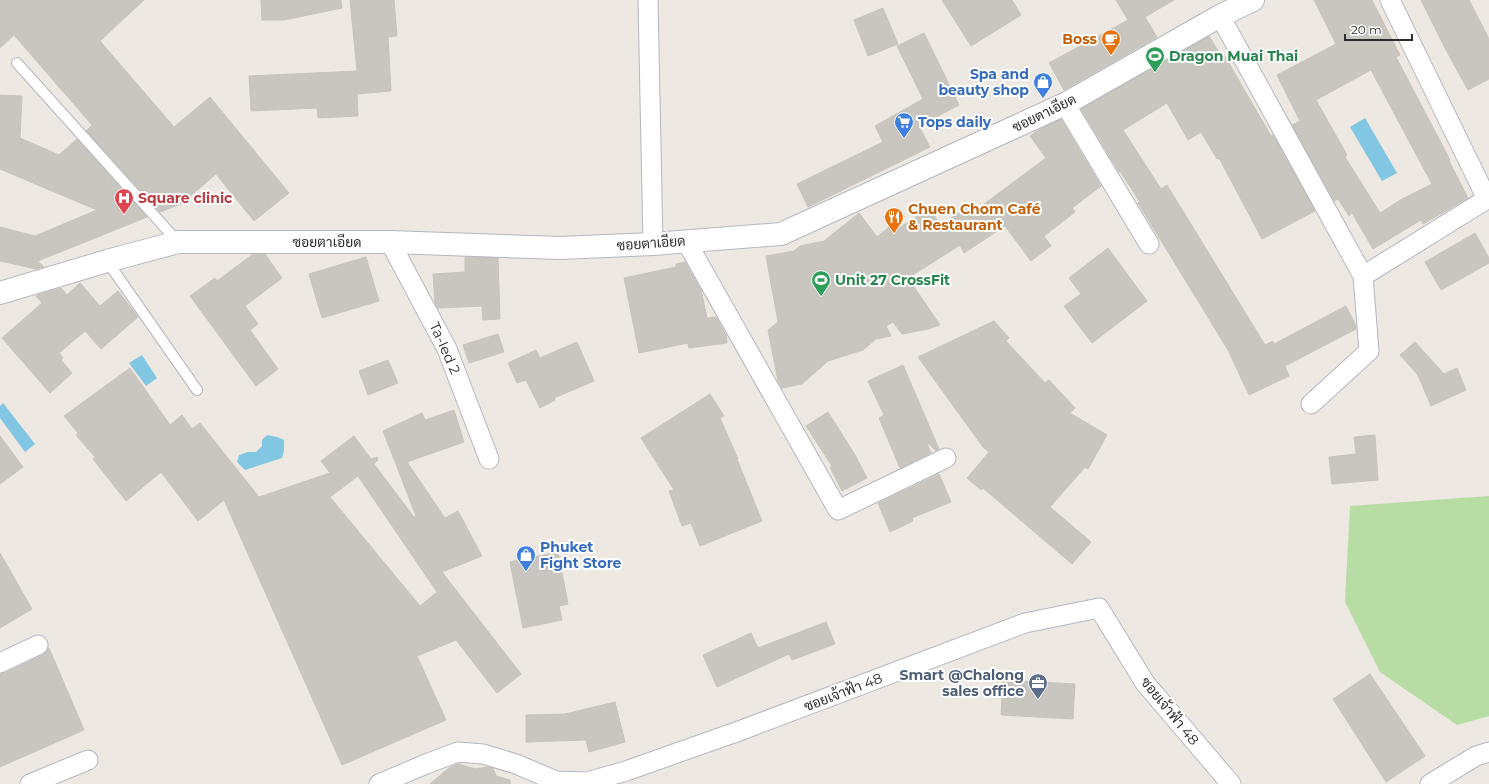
<svg xmlns="http://www.w3.org/2000/svg" width="1489" height="784" viewBox="0 0 1489 784" font-family="Montserrat,Sarabun,sans-serif">
<style>
.green{fill:#b7dda4}
.water{fill:#81c7e3}
.building{fill:#c9c6bf;stroke:#c8c4bb;fill-rule:evenodd}
.lines{fill:none;stroke-linecap:round;stroke-linejoin:round}
.service-casing{stroke:#b5b7bf;stroke-width:12}
.minor-casing{stroke:#b5b7bf;stroke-width:21}
.tertiary-casing{stroke:#b5b7bf;stroke-width:24}
.service{stroke:#fff;stroke-width:10}
.minor{stroke:#fff;stroke-width:19}
.tertiary{stroke:#fff;stroke-width:22}
.labels{text-anchor:middle;stroke-width:4;stroke-linejoin:round;paint-order:stroke}
.food-label{font-size:14px;font-weight:bold;fill:#c56008;stroke:#fff;text-anchor:end}
.leisure-label{font-size:14px;font-weight:bold;fill:#27864d;stroke:#fff;text-anchor:start}
.shop-label{font-size:14px;font-weight:bold;fill:#366cbe;stroke:#fff;text-anchor:start}
.street-label{font-size:14px;fill:#2d2d2d;stroke:#fff}
.health-label{font-size:14px;font-weight:bold;fill:#be3a42;stroke:#fff;text-anchor:start}
.service-label{font-size:14px;font-weight:bold;fill:#4e5e75;stroke:#fff;text-anchor:end}
</style>
<rect width="100%" height="100%" fill="#ede8e1"/>
<path class="green" d="M1489,496V716L1457,725L1380,672L1345,602L1350,506Z"/>
<path class="water" d="M1365,118L1397,173L1382,181L1350,127Z
M142,355L157,378L146,386L129,363Z
M3,403L35,444L25,452L0,418V406Z
M267,435L277,437L284,440V450L282,458L245,470L237,462L239,455L248,452H256L262,446V440Z"/>
<path class="building" d="M0,0H144L100,41L174,127L210,97L289,193L254,221L216,174L181,204L160,212L86,131L92,125L14,35L0,48Z
M261,0H341L342,8L284,20H262Z
M350,0H394L397,36L388,37L391,91L357,94L358,116L318,118L317,108L251,111L249,76L357,71Z
M942,0H1012L1021,15L971,46Z
M1116,0H1174L1145,17L1157,37L1064,90L1049,63L1128,20Z
M1314,0H1372L1400,55L1396,57L1450,160L1449,161L1468,198L1423,224L1421,220L1373,249L1352,213L1349,216L1338,199L1334,201L1292,125L1300,121L1277,75L1336,44ZM1371,70L1432,184L1402,199L1380,213L1345,157L1347,155L1316,100Z
M1421,0H1469L1489,39V79L1468,90L1445,48Z
M883,8L898,44L868,56L854,20Z
M924,33L959,105L919,126L930,147L808,207L797,184L883,142L875,126L923,99L897,46Z
M1209,36L1220,54L1223,53L1271,136L1273,135L1315,211L1262,239L1219,158L1217,159L1201,132L1188,140L1167,103L1123,130L1161,189L1167,185L1265,345L1273,341L1274,344L1346,306L1356,326V329L1285,366L1289,376L1249,395L1228,350L1138,203L1140,202L1120,171L1119,172L1081,109Z
M0,95L22,96L20,138L59,155L77,139L147,217L38,261L44,267L36,269L0,261V227L35,236L97,210L0,169Z
M1061,119L1101,186L1072,208L1075,212L1044,236L1051,246L1031,261L1005,226L964,253L960,245L908,278L940,325L928,329L902,334L893,322L886,326L891,336L876,339L863,350L828,361L802,384L782,388L778,381L768,330L778,322L766,256L794,251L800,246L824,241L859,213L877,237L895,222L899,228L930,208L940,225L973,204L976,210L1046,158L1030,136L1040,129Z
M1475,233L1489,258V263L1441,290L1425,262Z
M1108,248L1147,301L1092,343L1064,306L1081,294L1069,278Z
M253,254H265L282,278L245,306L258,324L250,330L278,369L256,386L190,296L215,278L217,281Z
M366,257L379,301L322,318L309,274Z
M465,257L498,258L500,319L483,320L482,306L438,308L435,303L433,274L465,272Z
M685,262L701,290L707,318L716,317L726,335L727,343L689,348L688,343L639,353L624,278L676,267V264Z
M80,283L100,306L118,291L138,317L101,349L85,331L59,353L63,358L61,360L72,373L50,393L2,338L42,303L36,296L38,295L61,288L67,295Z
M994,321L1009,338L1006,341L1045,383L1049,380L1075,408L1070,413L1107,435L1088,469L1085,467L1050,507L1091,542L1072,564L983,488L981,490L967,478L989,452L983,447L918,357Z
M498,334L504,352L469,363L463,345Z
M577,342L594,381L554,398L555,400L540,408L526,380L517,383L508,363L536,350L540,358Z
M1415,342L1444,374L1457,368L1466,390L1431,406L1418,375L1400,355Z
M388,360L398,383L368,395L359,371Z
M903,365L939,449L936,451L926,441L931,453L900,468L879,418L884,415L868,381Z
M130,368L170,425L182,415L192,429L200,423L259,497L330,473L321,461L354,436L371,459L377,457L378,460L374,464L414,517L416,516L383,431L422,413L425,420L454,410L464,442L407,462L445,518L458,511L482,556L442,572L521,674L497,693L456,640L417,656L446,720L342,765L224,500L198,521L161,472L126,501L93,459L95,457L76,435L78,433L64,416ZM358,476L437,592L420,606L330,497Z
M710,394L724,416L720,418L738,459H737L762,521L700,546L691,523L682,526L669,491L674,490L641,438Z
M828,412L855,455L867,478L842,491L830,467L832,466L806,426Z
M1375,435L1378,480L1332,484L1329,457L1356,454L1354,437Z
M0,436L23,467L0,484Z
M939,474L951,502L912,518L913,521L890,532L878,503Z
M558,552L568,604L559,606L562,620L523,628L510,562Z
M0,553L32,609L0,628Z
M826,622L835,644L792,660L789,654L717,687L703,655L751,633L758,648Z
M48,648H49L84,730L0,767V674L5,673L43,655Z
M1370,674L1425,756L1386,782L1333,699Z
M1003,680L1075,684L1073,719L1001,715Z
M615,702L625,742L589,752L586,740L526,742V715L565,714Z
M459,764L475,769L487,767L493,768L496,776L510,780V784H430L450,767Z"/>
<g class="lines">
<g class="service-casing">
<path id="service" d="M17,63L178,242
M107,261L197,390"/>
</g>
<g class="minor-casing">
<path id="minor" d="M648,0L653,244
M1220,16L1363,276
M1065,104L1149,244
M686,241L838,510L946,458
M390,242L447,349L489,459
M1311,404L1369,351L1363,276L1487,199L1390,0
M0,663L38,645
M30,784L88,760
M379,784L426,764L458,752L483,754L516,764L556,781L587,782L626,771L739,731L1025,623L1099,608L1145,683L1231,784
M1430,784L1476,756L1489,752"/>
</g>
<g class="tertiary-casing">
<path id="tertiary" d="M0,293L107,261L178,242H390L560,248L653,244L781,234L1065,104L1220,16L1253,0"/>
</g>
<use href="#service" class="service"/>
<use href="#minor" class="minor"/>
<use href="#tertiary" class="tertiary"/>
</g>
<defs>
<g id="cafe-pin" transform="scale(1)"><path d="M0 17L-7.5 6A9.5 9.5 0 1 1 7.5 6Z" fill="#e8710a" stroke="#fff"/><path d="M-5.5-4.5H6V0H3Q3 3.5 0 3.5H-2.5Q-5.5 3.5-5.5 0ZM3-3.2v2h1.7v-2ZM-6 4.5H4V6H-6Z" fill="#fff"/></g>
<g id="stadium-pin" transform="scale(1)"><path d="M0 17L-7.5 6A9.5 9.5 0 1 1 7.5 6Z" fill="#2e9e5b" stroke="#fff"/><path d="M0-5a6.5 5 0 1 0 0 10a6.5 5 0 1 0 0-10ZM-3.5-1.8h7v3.6h-7Z" fill="#fff"/></g>
<g id="shop-pin" transform="scale(1)"><path d="M0 17L-7.5 6A9.5 9.5 0 1 1 7.5 6Z" fill="#3f7fe0" stroke="#fff"/><path d="M-5-2.5h2.3a2.7 3.5 0 0 1 5.4 0H5L5.5 6h-11ZM-1.5-2.5h3a1.5 2.3 0 0 0-3 0Z" fill="#fff"/></g>
<g id="supermarket-pin" transform="scale(1)"><path d="M0 17L-7.5 6A9.5 9.5 0 1 1 7.5 6Z" fill="#3f7fe0" stroke="#fff"/><path d="M-6-5.5h2.5l.6 2H6L4.5 2H-2.5L-4.4-4H-6ZM-1.5 3.2a1.3 1.3 0 1 0 .1 0ZM3 3.2a1.3 1.3 0 1 0 .1 0Z" fill="#fff"/></g>
<g id="hospital-pin" transform="scale(1)"><path d="M0 17L-7.5 6A9.5 9.5 0 1 1 7.5 6Z" fill="#e0444e" stroke="#fff"/><path d="M-5-5h3v3.5h4V-5h3V5h-3V1.5h-4V5h-3Z" fill="#fff"/></g>
<g id="restaurant-pin" transform="scale(1)"><path d="M0 17L-7.5 6A9.5 9.5 0 1 1 7.5 6Z" fill="#e8710a" stroke="#fff"/><path d="M-5-6h1v4h1v-4h1v4h1v-4h1v5L-1.5 .5V6h-2V.5L-5-1ZM5-6V6H3V1.5H1.5Q1.5-4 5-6Z" fill="#fff"/></g>
<g id="office-pin" transform="scale(1)"><path d="M0 17L-7.5 6A9.5 9.5 0 1 1 7.5 6Z" fill="#5c6f8a" stroke="#fff"/><path d="M-6-3h4V-5.5h4V-3h4V5H-6ZM-1-4.5V-3h2v-1.5ZM-6 0V1H6V0Z" fill="#fff"/></g>
</defs>
<g fill-rule="evenodd">
<use href="#cafe-pin" x="1111" y="39"/>
<use href="#stadium-pin" x="1155" y="56"/>
<use href="#shop-pin" x="1043" y="82"/>
<use href="#supermarket-pin" x="904" y="122"/>
<use href="#hospital-pin" x="124" y="198"/>
<use href="#restaurant-pin" x="894" y="217"/>
<use href="#stadium-pin" x="821" y="280"/>
<use href="#shop-pin" x="526" y="555"/>
<use href="#office-pin" x="1038" y="683"/>
</g>
<g class="labels">
<g class="food-label">
<text x="1097" y="44">Boss</text>
<text x="908" y="214" text-anchor="start">Chuen Chom Café<tspan x="908" dy="16">&amp; Restaurant</tspan></text>
</g>
<g class="leisure-label">
<text x="1169" y="61">Dragon Muai Thai</text>
<text x="835" y="285">Unit 27 CrossFit</text>
</g>
<g class="shop-label">
<text x="1029" y="79" text-anchor="end">Spa and<tspan x="1029" dy="16">beauty shop</tspan></text>
<text x="918" y="127">Tops daily</text>
<text x="540" y="552">Phuket<tspan x="540" dy="16">Fight Store</tspan></text>
</g>
<g class="street-label">
<text transform="translate(1044 113) rotate(-26)" y="5">ซอยตาเอียด</text>
<text x="327" y="247">ซอยตาเอียด</text>
<text transform="translate(651 243) rotate(-4)" y="5">ซอยตาเอียด</text>
<text transform="translate(445 348) rotate(66)" y="5">Ta-Ied 2</text>
<text transform="translate(843 692) rotate(-21)" y="5">ซอยเจ้าฟ้า 48</text>
<text transform="translate(1170 711) rotate(51)" y="5">ซอยเจ้าฟ้า 48</text>
</g>
<g class="health-label">
<text x="138" y="203">Square clinic</text>
</g>
<g class="service-label">
<text x="1024" y="680">Smart @Chalong<tspan x="1024" dy="16">sales office</tspan></text>
</g>
</g>
<path d="M1345 34v6h67v-6" fill="none" stroke="#2d2d2d" stroke-width="2"/>
<text x="1351" y="34" font-size="12" fill="#2d2d2d" stroke="#ffffff" stroke-width="3" paint-order="stroke">20 m</text>
</svg>
